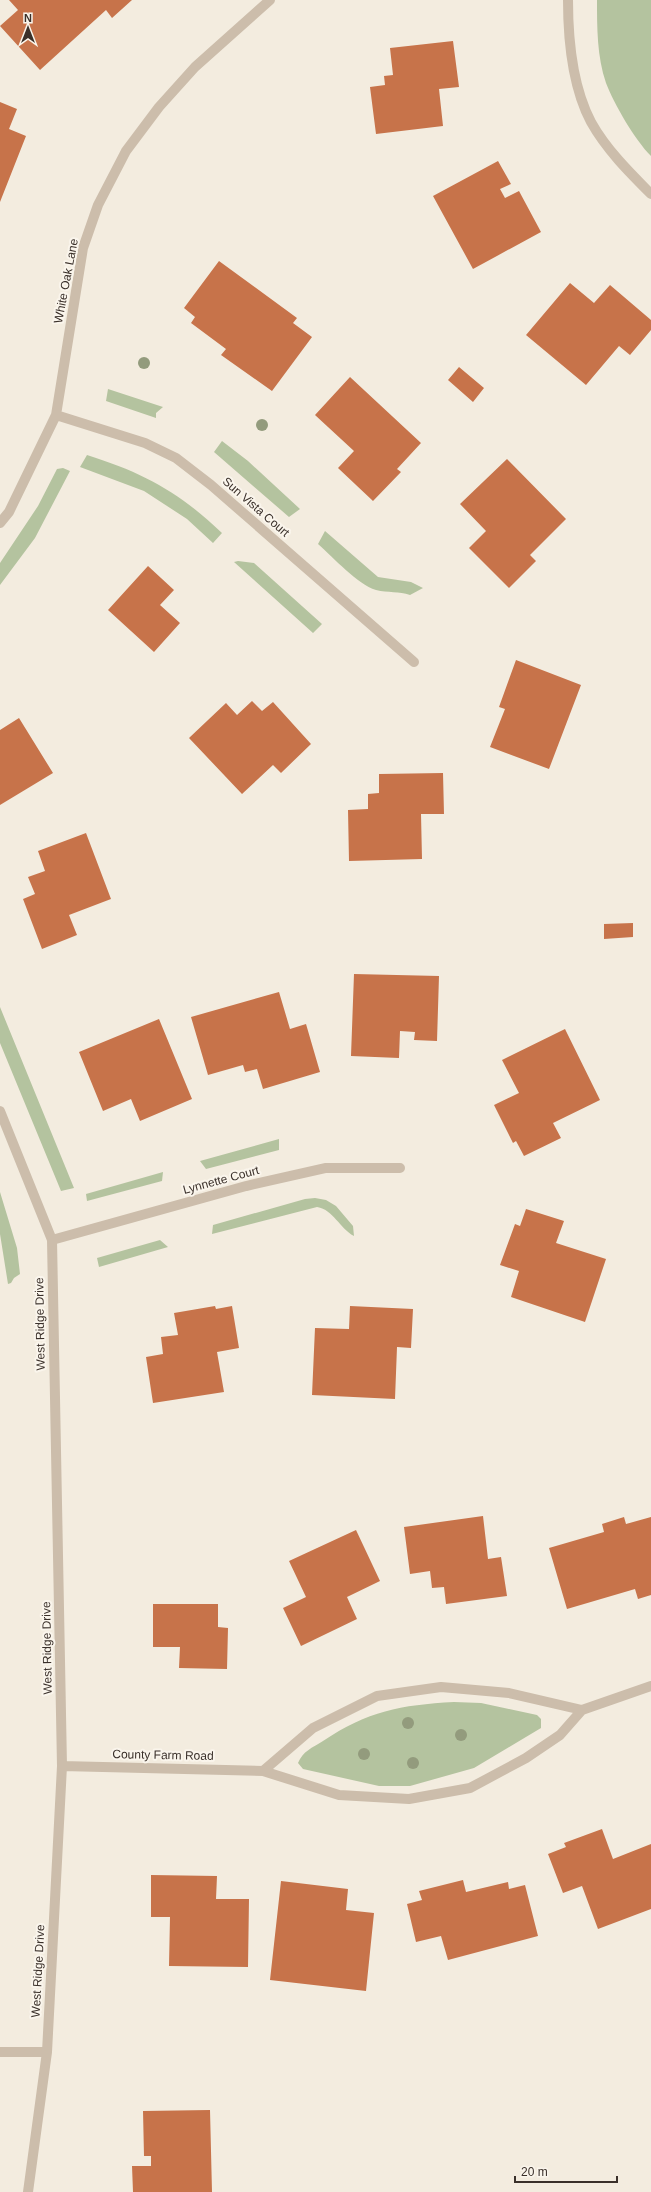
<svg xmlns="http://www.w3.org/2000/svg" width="651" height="2192" viewBox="0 0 651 2192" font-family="Arial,sans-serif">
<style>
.green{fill:#b4c39f}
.building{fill:#c7734a}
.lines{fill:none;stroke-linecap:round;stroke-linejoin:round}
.street{stroke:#ccbdab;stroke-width:10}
.tree{fill:#939b7d}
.labels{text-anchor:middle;stroke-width:4;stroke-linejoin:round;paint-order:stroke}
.street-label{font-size:12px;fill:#3a302a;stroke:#faf5ec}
</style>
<rect width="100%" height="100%" fill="#f3ecdf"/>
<path class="green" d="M597,0H651V156C635,140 614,104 606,83C597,57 597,27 597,0Z
M108,389L163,407L156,413V418L106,401Z
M222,441L248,461L300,509L289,517L214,452Z
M87,455C144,473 179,492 222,533L213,543L187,519L144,491L80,467Z
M63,468L70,471L35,538L0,585V563L38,506L57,469Z
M325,531L378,577L411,582L423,588L410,595C399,591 388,593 376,590C357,584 334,558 318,544Z
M238,561L254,563L322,624L313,633L234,562Z
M0,1007L74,1188L61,1191L0,1043Z
M279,1139V1150L206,1169L200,1161Z
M163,1172L162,1181L87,1201L86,1194Z
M0,1192L17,1248L20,1274L14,1278L11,1283L8,1284L0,1234Z
M315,1198L326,1200L336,1206L353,1226L354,1236C339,1228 334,1210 317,1207L212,1234L213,1225L305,1199Z
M160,1240L168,1247L99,1267L97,1258Z
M454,1702L481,1703L537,1715L541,1719V1728L474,1768L410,1786H379L303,1769L298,1763C303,1751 312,1748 323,1741C368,1711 400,1705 454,1702Z"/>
<path class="building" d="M9,0H132L112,18L106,10L40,70L0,26L18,10Z
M453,41L459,87L439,89L443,126L376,134L370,87L385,85L384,76L393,75L390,48Z
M0,102L17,109L9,129L26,136L0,202Z
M498,161L511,184L500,189L505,198L519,191L541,232L473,269L433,196Z
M219,261L297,318L293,323L312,337L272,391L221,355L226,349L191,323L195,317L184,308Z
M570,283L594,303L610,285L651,320V330L630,355L619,346L586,385L526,335Z
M459,367L484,388L473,402L448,380Z
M350,377L421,443L397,469L401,472L373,501L338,468L354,451L315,415Z
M507,459L566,519L530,555L536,561L509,588L469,548L486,531L460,504Z
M148,566L174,590L160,605L180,623L154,652L108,610Z
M516,660L581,685L549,769L490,747L505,709L499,707Z
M252,701L262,711L273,702L311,744L281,773L273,765L242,794L189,738L226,703L237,715Z
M19,718L53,773L0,805V730Z
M443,773L444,814H421L422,859L349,861L348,810L368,809V794L379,793V774Z
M86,833L111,899L69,915L77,935L42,949L23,899L35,894L28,877L45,871L38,851Z
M633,923V937L604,939V924Z
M354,974L439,976L437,1041L414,1040L415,1032L400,1031L399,1058L351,1056Z
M279,992L290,1029L306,1024L320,1072L263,1089L257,1069L245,1072L243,1065L208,1075L191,1017Z
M159,1019L192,1099L140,1121L131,1099L103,1111L79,1052Z
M565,1029L600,1100L553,1123L561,1138L524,1156L516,1141L513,1143L494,1105L519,1093L502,1060Z
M526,1209L564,1221L556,1243L606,1259L585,1322L511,1297L519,1271L500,1265L515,1224L520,1226Z
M215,1306L216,1309L232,1306L239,1348L217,1352L224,1392L153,1403L146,1357L163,1354L161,1337L178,1335L174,1313Z
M350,1306L413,1309L411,1348L397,1347L395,1399L312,1395L315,1328L349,1329Z
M483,1516L488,1559L501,1557L507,1596L446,1604L444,1587L432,1588L430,1571L410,1574L404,1527Z
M624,1517L626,1524L651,1517V1595L638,1599L635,1589L567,1609L549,1548L604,1532L602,1524Z
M356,1530L380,1581L347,1597L357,1619L301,1646L283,1608L306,1597L289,1561Z
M153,1604H218V1627L228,1628L227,1669L179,1668L180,1647H153Z
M602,1829L613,1859L651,1844V1909L598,1929L582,1886L563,1893L548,1854L566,1847L564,1843Z
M151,1875L217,1876L216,1899H249L248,1967L169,1966L170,1917H151Z
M463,1880L466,1892L508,1882L509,1889L525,1885L538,1936L448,1960L441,1936L416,1942L407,1904L422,1900L419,1891Z
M281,1881L348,1889L346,1910L374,1913L366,1991L270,1980Z
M210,2110L212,2192H133L132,2166H151V2156H144L143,2111Z"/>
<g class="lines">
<path class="street" d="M568,0C568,40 572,86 591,122C606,149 629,172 651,194
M56,415L145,443L176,458L211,485L414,662
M0,523L9,512L56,415L83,248L98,205L126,151L159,107L195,67L270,0
M0,1111L52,1240L62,1766L47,2052L28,2192
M52,1240L246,1186L325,1168H400
M62,1766L263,1771L339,1795L409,1799L470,1788L526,1758L560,1735L582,1710L651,1686
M263,1771L313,1728L377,1696L441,1687L509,1693L582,1710
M0,2052H47"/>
</g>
<g class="tree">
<circle cx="144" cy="363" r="6"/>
<circle cx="262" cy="425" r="6"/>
<circle cx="408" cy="1723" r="6"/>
<circle cx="461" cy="1735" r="6"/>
<circle cx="364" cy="1754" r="6"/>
<circle cx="413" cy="1763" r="6"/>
</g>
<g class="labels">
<g class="street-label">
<text transform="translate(66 281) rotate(-79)" y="4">White Oak Lane</text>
<text transform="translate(256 507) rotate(41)" y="4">Sun Vista Court</text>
<text transform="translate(221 1180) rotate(-15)" y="4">Lynnette Court</text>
<text transform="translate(40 1324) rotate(-91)" y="4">West Ridge Drive</text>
<text transform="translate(47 1648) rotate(-91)" y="4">West Ridge Drive</text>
<text transform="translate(163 1755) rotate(1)" y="4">County Farm Road</text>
<text transform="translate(38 1971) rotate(-87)" y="4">West Ridge Drive</text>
</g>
</g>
<g transform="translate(28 28)" stroke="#faf5ec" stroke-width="3" paint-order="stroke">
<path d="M0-3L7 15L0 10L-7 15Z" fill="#3a302a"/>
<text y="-6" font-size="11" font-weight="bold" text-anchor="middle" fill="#3a302a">N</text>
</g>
<path d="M515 2176v6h102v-6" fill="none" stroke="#3a302a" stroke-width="2"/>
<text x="521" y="2176" font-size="12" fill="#3a302a" stroke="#faf5ec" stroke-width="3" paint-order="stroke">20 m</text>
</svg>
